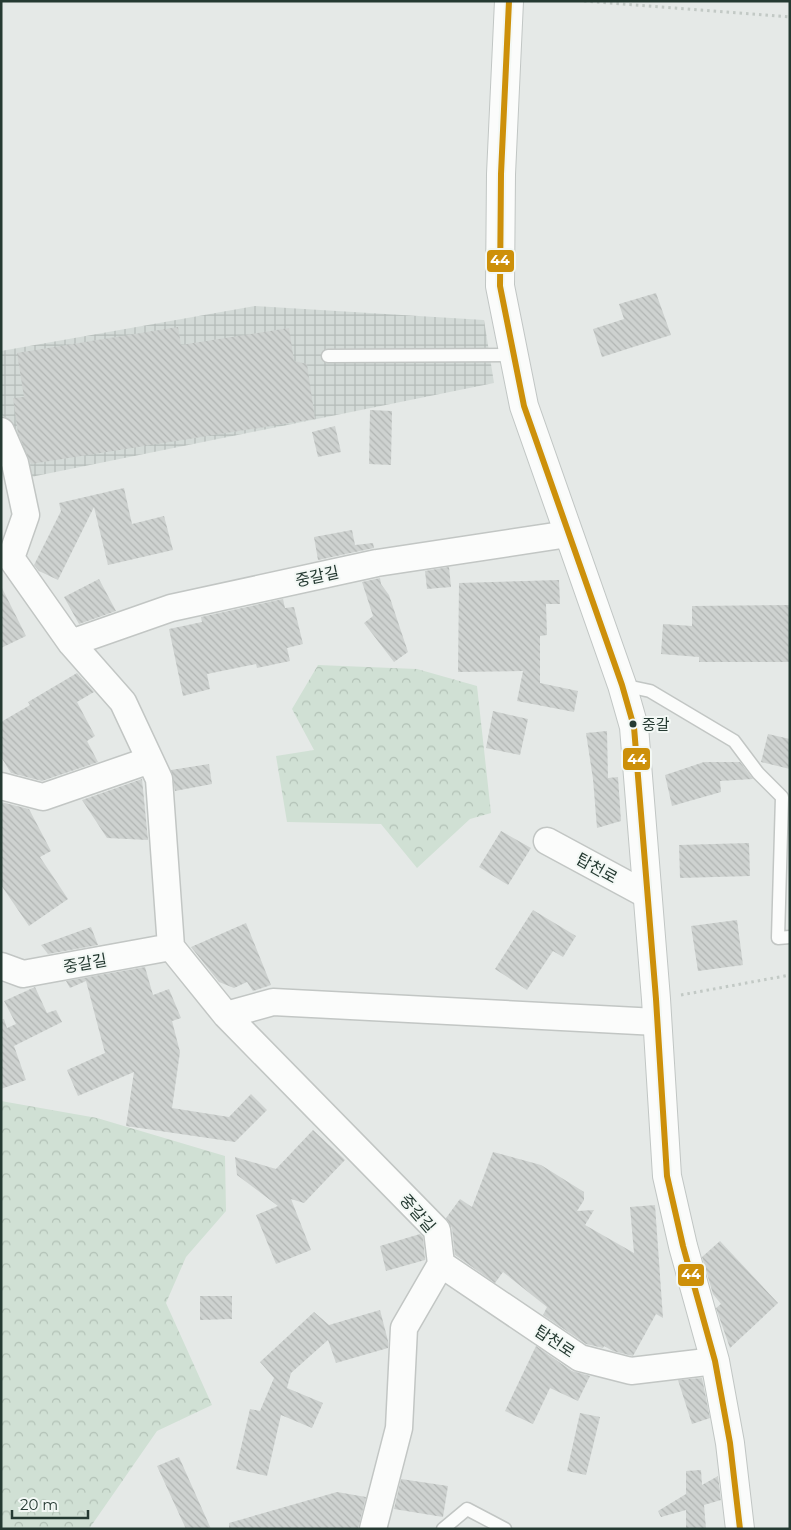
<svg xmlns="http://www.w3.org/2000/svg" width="791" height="1530" viewBox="0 0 791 1530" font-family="Montserrat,'Noto Sans KR',sans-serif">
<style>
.industrial{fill:url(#industrial-grid)}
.forest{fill:url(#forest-crowns)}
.building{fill:url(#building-back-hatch)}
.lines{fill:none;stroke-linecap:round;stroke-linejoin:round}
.lane-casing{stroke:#c2c6c4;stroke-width:15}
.street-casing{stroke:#c2c6c4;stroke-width:29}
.secondary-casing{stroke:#c1c6c4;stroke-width:30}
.path{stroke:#c2c9c5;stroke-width:3;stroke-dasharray:2.5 4;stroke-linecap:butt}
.lane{stroke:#fbfcfb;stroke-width:12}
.street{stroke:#fbfcfb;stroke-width:26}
.secondary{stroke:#fbfcfb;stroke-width:28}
.bus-1-casing{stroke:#f3f8f5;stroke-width:10}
.bus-1{stroke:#cd900a;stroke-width:6}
.bus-dot{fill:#253a32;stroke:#f3f8f5;stroke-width:2}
.labels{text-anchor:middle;stroke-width:4;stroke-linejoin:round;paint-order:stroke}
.bus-label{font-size:15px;fill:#253a32;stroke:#f3f8f5;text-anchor:start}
.street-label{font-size:16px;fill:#253a32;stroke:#f3f8f5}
.line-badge{stroke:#f3f8f5;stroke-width:2}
.badge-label{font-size:14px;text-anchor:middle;font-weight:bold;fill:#fff}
</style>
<defs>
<pattern id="industrial-grid" width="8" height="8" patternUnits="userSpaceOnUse" patternTransform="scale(1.25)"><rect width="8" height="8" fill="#d3dad7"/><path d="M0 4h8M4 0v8" fill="none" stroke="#b5bcb9"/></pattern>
<pattern id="forest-crowns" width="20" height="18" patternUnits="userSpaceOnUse" patternTransform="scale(1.25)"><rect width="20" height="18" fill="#d0e0d4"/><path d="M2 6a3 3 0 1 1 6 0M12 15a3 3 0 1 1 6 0" fill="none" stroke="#b2c1b6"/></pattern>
<pattern id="building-back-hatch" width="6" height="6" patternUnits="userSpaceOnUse" patternTransform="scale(1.25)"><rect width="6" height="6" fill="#ced2d0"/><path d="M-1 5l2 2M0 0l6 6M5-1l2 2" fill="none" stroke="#b1b5b3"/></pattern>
</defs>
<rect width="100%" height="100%" fill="#e5e9e7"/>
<path class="industrial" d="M255,306L484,320L494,383L26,478L1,412V351Z"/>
<path class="forest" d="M318,665L417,669L477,686L491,813L470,819L417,868L381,824L287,822L276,756L314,750L292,709Z
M1,1101L97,1118L225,1156L226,1211L186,1257L166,1303L212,1405L157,1431L89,1529H1Z"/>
<path class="building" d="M656,293L671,335L602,357L593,329L624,319L619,304Z
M178,327L181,345L289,328L294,361L307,364L315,419L31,464L18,433L13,398L24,397L17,353Z
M370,410L392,411L391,465L369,464Z
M335,426L341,452L318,457L312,432Z
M124,488L132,524L164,516L173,550L108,565L94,507L58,580L39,571L34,565L61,511L59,503Z
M352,530L355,545L373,543L374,548L318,560L314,537Z
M449,567L451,587L427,589L425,571Z
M380,578L381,584L389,595L408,652L394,662L364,623L373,616L362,582Z
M99,579L116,611L79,624L64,597Z
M559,580L560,604H546L547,635L540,636V683L578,691L574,712L517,701L523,671L458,672L459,583Z
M1,586L26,636L1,648Z
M283,599L285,608L294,607L303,644L287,648L290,661L257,668L256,664L207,674L210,689L183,696L169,629L202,622L201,617Z
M790,605V662H699V657L661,654L663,624L692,626V606Z
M77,673L94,692L77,702L95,736L87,741L98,762L42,781L11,773L1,757V722L30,705L28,702Z
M493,711L528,719L520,755L486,748Z
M607,731L608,778L618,777L621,821L597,828L593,779L586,733Z
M768,734L790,739V769L761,762Z
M704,762H740L753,779L720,781L721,792L672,806L665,775Z
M209,764L212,784L175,791L171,770Z
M142,779L148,840L107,838L82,800Z
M1,802L29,809L51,851L40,857L68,899L29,926L1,885Z
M501,831L531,848L508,885L479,867Z
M749,843L750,876L680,878L679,845Z
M533,910L576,936L563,957L553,951L527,990L495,969Z
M737,920L743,965L698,971L691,926Z
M246,923L271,985L253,991L247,982L234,988L219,982L191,947Z
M91,927L98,945L48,954L41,945Z
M145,967L153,995L169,989L181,1018L172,1021L180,1052L172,1108L229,1117L251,1094L267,1110L235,1142L126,1126L134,1072L78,1096L67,1070L105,1053L86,981L70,988L66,981Z
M35,987L47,1013L56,1010L62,1022L14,1046L26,1080L1,1089V1019H4L7,1028L16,1024L4,1001Z
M313,1130L345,1160L304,1203L291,1199L311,1250L276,1264L256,1215L278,1206L237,1175L235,1157L276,1169Z
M493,1152L541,1165L584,1192V1200L577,1211L594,1210L585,1225L634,1253L630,1207L655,1205L663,1318L656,1314L633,1356L613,1351L604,1346L603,1348L586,1344L543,1315L547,1307L503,1272L495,1283L455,1255L452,1228L446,1218L460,1199L472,1207Z
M420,1234L423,1237L425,1260L386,1271L380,1246Z
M720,1241L778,1303L730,1348L716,1308L721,1304L713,1294L702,1257Z
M200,1296H232V1319L200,1320Z
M380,1310L388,1341V1348L336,1363L328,1340L291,1373L287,1388L323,1403L312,1428L281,1415L267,1476L236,1469L250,1409L260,1411L274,1378L260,1362L314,1312L329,1325Z
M536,1346L572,1371L590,1376L578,1401L550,1388L533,1424L505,1411Z
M702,1378L710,1418L692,1424L678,1380Z
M580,1413L600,1417L586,1475L567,1471Z
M179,1457L211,1529H186L157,1466Z
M701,1470L702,1485L718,1476L721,1500L704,1505L706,1529H686V1510L661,1517L658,1511L686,1494V1471Z
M401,1479L448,1486L443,1517L394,1509Z
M337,1492L366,1497L358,1529H229V1523Z"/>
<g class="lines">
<g class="lane-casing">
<path id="lane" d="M328,356L513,355
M622,685L650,691L734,741L758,773L782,797L778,938L790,937
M443,1529L467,1509L505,1529"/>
</g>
<g class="street-casing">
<path id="street" d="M1,431L15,463L26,515L11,558L71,643L123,702L159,779L171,947L226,1015L437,1230L441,1264L404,1328L399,1428L373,1529
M71,643L171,608L377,563L568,534
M1,786L43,797L150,760
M547,841L647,895
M1,966L23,974L171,947
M226,1015L273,1002L657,1022
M441,1264L580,1358L631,1371L715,1361"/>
</g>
<g class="secondary-casing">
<path id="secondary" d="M509,1L501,174L500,286L524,406L622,685L634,727L656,999L667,1176L683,1246L715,1361L730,1443L740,1529"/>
</g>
<path class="path" d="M584,1L790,17
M681,995L790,975"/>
<use href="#lane" class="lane"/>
<use href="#street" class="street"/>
<use href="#secondary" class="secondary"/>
<g class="bus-1-casing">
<path id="bus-1" d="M509,1L501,174L500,286L524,406L622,685L634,727L656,999L667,1176L683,1246L715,1361L730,1443L740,1529"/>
</g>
<use href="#bus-1" class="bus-1"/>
</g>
<circle class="bus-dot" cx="633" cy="724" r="4.5"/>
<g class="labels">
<g class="bus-label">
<text x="642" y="730">중갈</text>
</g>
<g class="street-label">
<text transform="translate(317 576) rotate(-12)" y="6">중갈길</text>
<text transform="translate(597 868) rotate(29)" y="6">탑천로</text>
<text transform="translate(85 963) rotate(-10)" y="6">중갈길</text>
<text transform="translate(418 1213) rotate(49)" y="6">중갈길</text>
<text transform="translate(555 1341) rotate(34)" y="6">탑천로</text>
</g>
</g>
<g class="line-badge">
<rect x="486" y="249" width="29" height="24" rx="5" fill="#cd900a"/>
<rect x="622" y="747" width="29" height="24" rx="5" fill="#cd900a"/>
<rect x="677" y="1263" width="28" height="24" rx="5" fill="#cd900a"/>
</g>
<g class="badge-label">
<text x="500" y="265">44</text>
<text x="637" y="764">44</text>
<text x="691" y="1279">44</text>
</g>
<rect width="791" height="1530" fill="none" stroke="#253a32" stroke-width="5"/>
<path d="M12 1510v8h76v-8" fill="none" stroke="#253a32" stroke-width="2.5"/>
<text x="20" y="1510" font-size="15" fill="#253a32" stroke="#f3f8f5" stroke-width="4" paint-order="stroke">20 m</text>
</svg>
